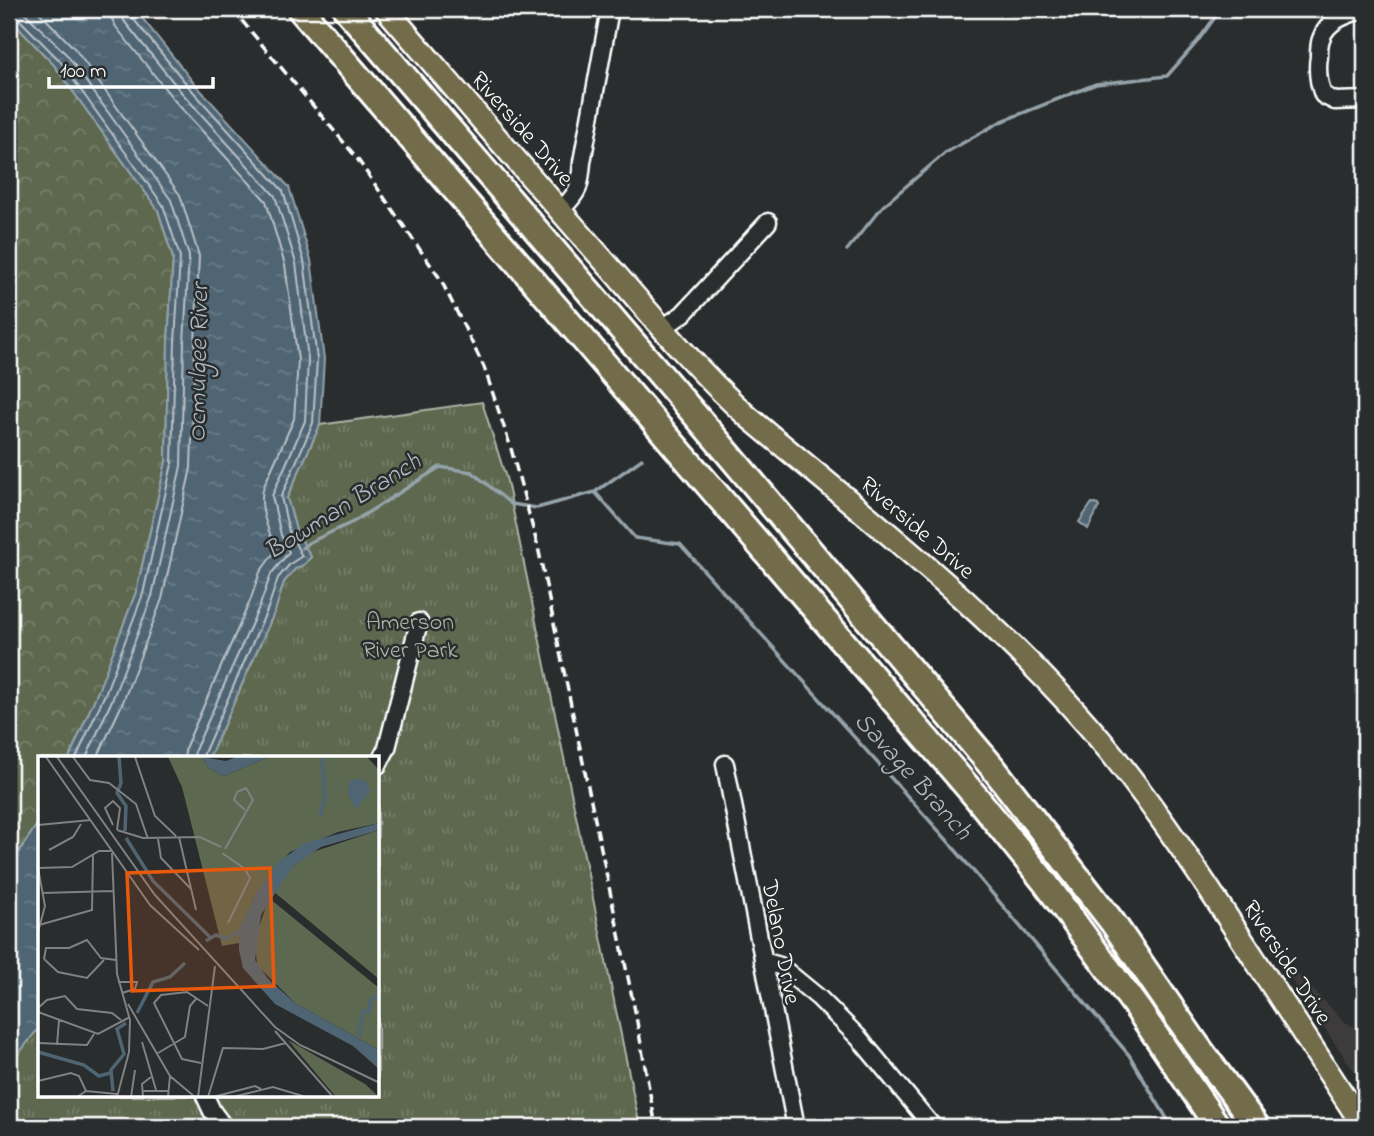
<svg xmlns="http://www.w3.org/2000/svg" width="1374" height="1136" viewBox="0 0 1374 1136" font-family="'Indie Flower',sans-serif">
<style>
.built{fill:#3e3b3a}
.forest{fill:url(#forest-crowns);stroke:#aeb4a8;stroke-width:2}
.park{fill:url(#park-tufts);stroke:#aeb4a8;stroke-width:2}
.water{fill:url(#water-ripples);stroke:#95a3ab;stroke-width:2}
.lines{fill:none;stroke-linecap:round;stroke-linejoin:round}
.shore{stroke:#b9c1c7;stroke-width:2}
.stream{stroke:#95a3ab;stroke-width:3.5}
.minor-casing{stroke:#fff;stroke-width:21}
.major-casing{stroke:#fff;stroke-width:26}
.highway-casing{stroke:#fff;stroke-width:30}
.minor{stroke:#2a2d2e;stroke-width:16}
.major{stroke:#726c4b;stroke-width:21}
.highway{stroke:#726c4b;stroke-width:24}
.rail{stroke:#fff;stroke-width:3.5;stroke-dasharray:10 5;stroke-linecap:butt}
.labels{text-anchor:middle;stroke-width:5;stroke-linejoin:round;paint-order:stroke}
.street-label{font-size:24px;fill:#fff;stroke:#2a2d2e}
.park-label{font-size:24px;fill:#aeb4a8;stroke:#2a2d2e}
.water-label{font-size:26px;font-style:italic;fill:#b0bac0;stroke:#2a2d2e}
.inset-river{fill:none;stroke:#4f6573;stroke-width:3.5}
.inset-road{fill:none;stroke:#7f8182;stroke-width:2}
.view{fill:#e8590c;fill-opacity:0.15;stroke:#e8590c;stroke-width:3.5}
.inset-edge{fill:none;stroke:#fff;stroke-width:3.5}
</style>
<defs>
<pattern id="forest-crowns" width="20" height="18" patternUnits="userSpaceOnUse" patternTransform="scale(1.75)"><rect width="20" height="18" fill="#5d6850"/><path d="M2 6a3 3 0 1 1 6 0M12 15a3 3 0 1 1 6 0" fill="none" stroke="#757f6a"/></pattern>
<pattern id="park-tufts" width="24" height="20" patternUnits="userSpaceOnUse" patternTransform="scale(1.75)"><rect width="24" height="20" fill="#5d6850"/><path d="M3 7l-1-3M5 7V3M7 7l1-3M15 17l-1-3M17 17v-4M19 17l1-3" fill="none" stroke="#757f6a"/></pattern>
<pattern id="water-ripples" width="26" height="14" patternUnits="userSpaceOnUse" patternTransform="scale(1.75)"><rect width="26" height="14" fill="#4f6573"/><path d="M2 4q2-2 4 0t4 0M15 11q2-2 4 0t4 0" fill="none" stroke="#697c88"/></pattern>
</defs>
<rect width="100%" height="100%" fill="#2a2d2e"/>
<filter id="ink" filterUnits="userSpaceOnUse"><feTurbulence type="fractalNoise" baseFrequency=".0143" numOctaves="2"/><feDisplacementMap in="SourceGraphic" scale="14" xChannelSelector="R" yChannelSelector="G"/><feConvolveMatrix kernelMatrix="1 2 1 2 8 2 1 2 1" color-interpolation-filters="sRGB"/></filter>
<g filter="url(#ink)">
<path class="built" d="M1263,939L1345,1022L1365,1033V1087Z"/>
<path class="forest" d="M9,18L54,65L158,210L173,258L168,342L166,462L136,592L98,692L69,758H40V820L18,853L9,844Z"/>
<path class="park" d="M482,402L507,481L640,1127H9V1066L40,1026V1096H378V758H209L275,611L284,582L295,569L305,564L311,557L296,530L287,498L320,425Z"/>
<path class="water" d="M9,9H135L194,83L289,187L311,260L324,359L320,425L287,498L296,530L311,557L305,564L295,569L284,582L275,611L209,758H69L98,691L136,592L166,462L168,342L173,258L158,210L54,65L9,18Z
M1092,503L1098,505L1099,507L1088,529L1079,522Z
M40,820V1026L9,1066V867Z"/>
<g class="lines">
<path class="shore" d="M21,9L67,55L171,200L189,256L184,342L181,466L152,596L113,698L86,758
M36,9L75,49L180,195L199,256L195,343L191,468L162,599L123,702L97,758
M110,9L111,17L116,27L174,100L266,201L285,265L298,360L294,419L264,486C257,506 269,531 276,550L260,572L250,601L186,746L184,758
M121,9L124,21L182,93L275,196L296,263L308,359L305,421L272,496L281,535L289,552L271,574L260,605L195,750L194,758
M130,9L131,16L189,87L283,191L304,261L317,359L313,423L281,497L289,532L302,556L290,564L278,578L268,608L204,753L203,758
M9,14L16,16L60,61L163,205L180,257L175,342L172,464L143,594L105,694L76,758"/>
<path class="stream" d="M847,250L883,206L945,153L1000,122L1096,84L1167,76L1197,42L1221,9
M595,492L635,538L680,544L947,840L1129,1055L1172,1127
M302,548L310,542L353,522L440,467L472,472L511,504L537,508L595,492L642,459"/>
<g class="minor-casing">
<path id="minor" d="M1365,9C1348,14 1327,20 1321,39C1319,44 1319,51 1319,56C1317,69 1318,82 1323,95L1335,101L1365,100
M560,211C579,192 580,188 582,162L610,9
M663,328L683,314L768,222
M725,764L796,1127
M378,765L387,748L419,622
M763,961L780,966L819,998L859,1038L933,1127
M205,1096L212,1111L224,1127"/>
</g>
<g class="major-casing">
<path id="major" d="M386,9C461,96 536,184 613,271C656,321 698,371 747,416C874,522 1007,625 1112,754C1164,819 1209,889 1254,958C1291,1015 1328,1071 1364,1127"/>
</g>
<g class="highway-casing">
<path id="highway" d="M300,9L977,798L1044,881L1137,1008L1218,1127
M346,9L715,438L994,769L1113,923L1196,1044L1257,1127"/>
</g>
<use href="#minor" class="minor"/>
<use href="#major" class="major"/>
<use href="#highway" class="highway"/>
<path class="rail" d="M232,9L356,157L441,280L484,367L510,445L538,547L635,1011L656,1127"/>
</g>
</g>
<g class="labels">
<g class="street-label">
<text transform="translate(523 128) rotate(49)" y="8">Riverside Drive</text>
<text transform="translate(918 527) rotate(41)" y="8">Riverside Drive</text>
<text transform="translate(782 942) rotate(79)" y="8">Delano Drive</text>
<text transform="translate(1288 962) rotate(57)" y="8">Riverside Drive</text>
</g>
<g class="park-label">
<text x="410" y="629">Amerson<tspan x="410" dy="28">River Park</tspan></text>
</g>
<g class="water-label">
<text transform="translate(197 363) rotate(-89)" y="9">Ocmulgee River</text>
<text transform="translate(342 505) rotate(-32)" y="9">Bowman Branch</text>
<text transform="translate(914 775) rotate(48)" y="9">Savage Branch</text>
</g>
</g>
<g transform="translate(38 756)">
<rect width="341" height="341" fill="#2a2d2e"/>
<path d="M341,74V223L235,135L255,110L272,97ZM231,142L341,232V294L257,247L219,209L217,183ZM250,284L327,328L341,341H298Z" fill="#5d6850"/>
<path d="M130,1H164L171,12L186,20L231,1H329L341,14V67L300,76L252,96L218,137L202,173L201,187L184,190L144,31Z" fill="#5d6850"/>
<path d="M164,1L188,5L198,1H231L186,20L171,12ZM317,23L328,25L332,35L318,53L310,39L311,26ZM341,67V74L283,91L255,110L223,159L217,204L230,223L257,247L341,294V313L315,290L237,248L205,212L201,194V174L218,137L239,107L267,87Z" fill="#4f6573"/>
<path class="inset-river" d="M81,1L83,27L79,37L88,50L87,75M282,60L287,41L284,1M88,82L115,125L172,181M168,185L178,179L189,183L203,174M99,257L115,226L132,221L147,207M321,281L325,255L331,256L333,244L342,238M0,296L46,309L61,320L72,317M75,335L73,314L86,298L79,273L88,267"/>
<path class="inset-road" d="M8,1L112,149L161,194M19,1L117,139L237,271L262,289L342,327M35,1L52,24L71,27L98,48L110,83M97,1L117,60L138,80M0,69L53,64M75,69L67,52L75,45L82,52L79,74M79,74L105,82L162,81L183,91M141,81L158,154M120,83L123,102L153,133M187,93L215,44L208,32L199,36L196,44L207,54M11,94L35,81L43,68M74,97L79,218L92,264L91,296L79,341M184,97L207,113L212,122L190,167M0,112L34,111L61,95H73M4,137L75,135M1,169L54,154L55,99M0,176L7,150L0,112M6,203L8,192H31L49,184L63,202L78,204M6,203L20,216L49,222L66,204M80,226H99L97,233L84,237M90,248L132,320L157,341M0,252L9,244L27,240L39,253L74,257L83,264M0,256L60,278L92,261M237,275L295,341M104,286L118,334M0,287L49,289L56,278M19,289L21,264M120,297L147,281L152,250L158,243M163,307L144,303L116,247L123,239L149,236L170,250M0,325L33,317L41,320L48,335M104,335H130M39,341L48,335L79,338M93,341L97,314M105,341L104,328L113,321M130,341L132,320M160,341L177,210M170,341L185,292L225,293L248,287M175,341L217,330L223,333M195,341L235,331L268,341"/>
<path class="view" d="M232,112L236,230L94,235L89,117Z"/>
<rect width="341" height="341" class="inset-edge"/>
</g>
<rect width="1374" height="1136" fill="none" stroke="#2a2d2e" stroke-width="35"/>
<rect x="18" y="18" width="1339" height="1101" fill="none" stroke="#fff" stroke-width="2.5" filter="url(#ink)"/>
<path d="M49 77v10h164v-10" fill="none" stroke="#ffffff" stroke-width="3.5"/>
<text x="60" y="77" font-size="21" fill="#ffffff" stroke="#2a2d2e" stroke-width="5" paint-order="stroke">100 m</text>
</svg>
